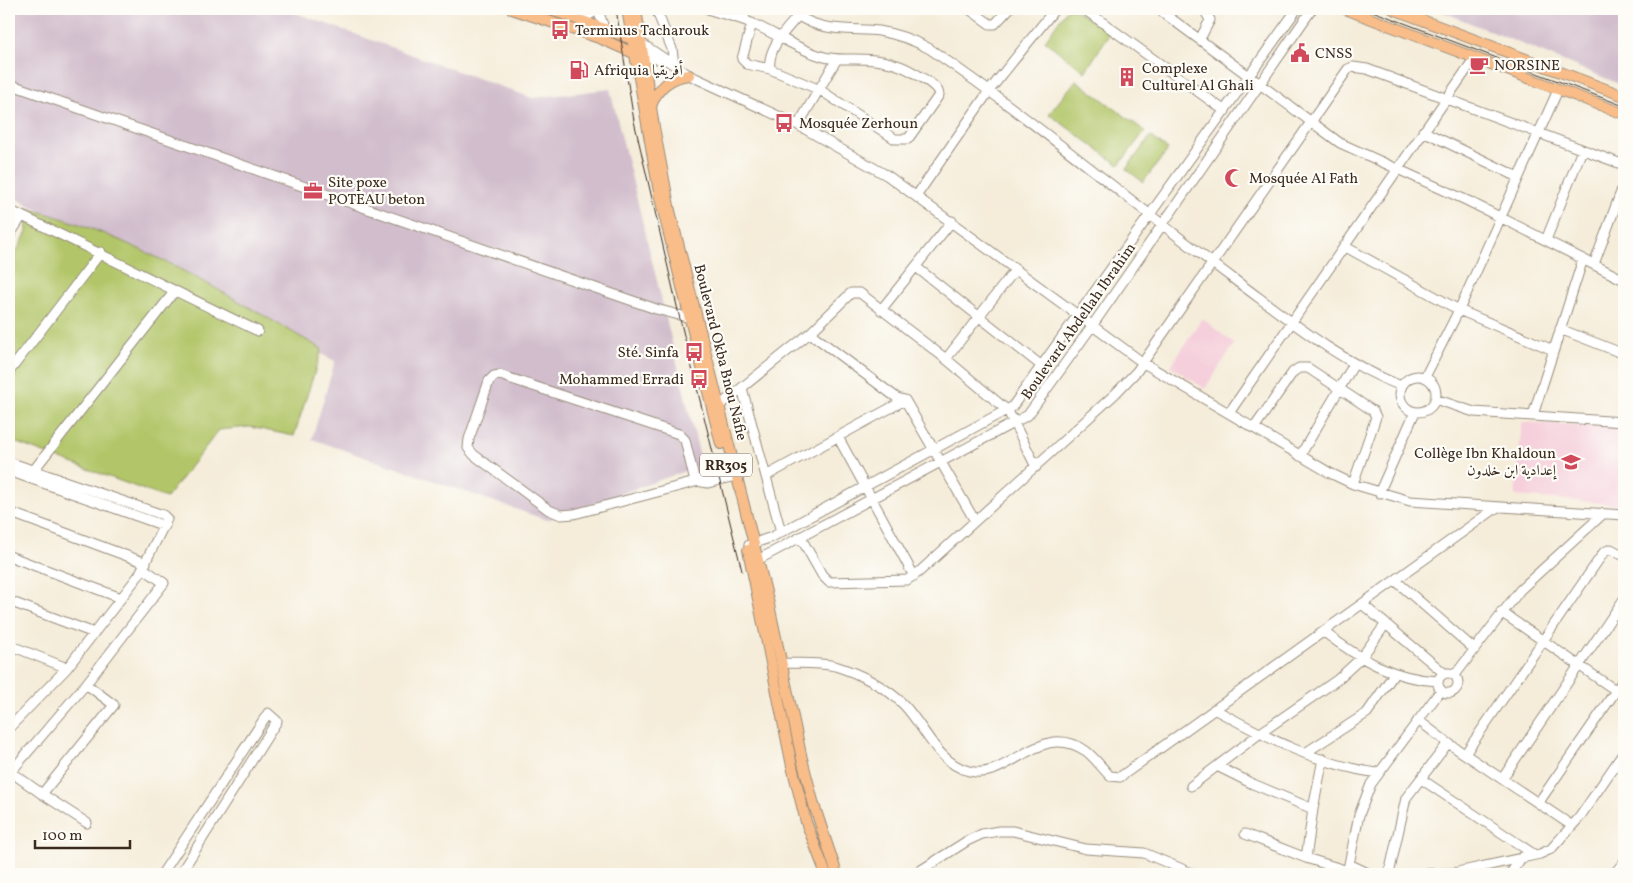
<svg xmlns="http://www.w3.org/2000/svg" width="1633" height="883" viewBox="0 0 1633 883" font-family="Vollkorn,Amiri,serif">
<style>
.built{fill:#f5cfdb}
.industrial{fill:#d1bdcc}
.green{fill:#b2c669;stroke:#767844}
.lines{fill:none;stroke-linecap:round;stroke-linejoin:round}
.minor-casing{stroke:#988c7c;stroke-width:11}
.major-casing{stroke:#988c7c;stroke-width:12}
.minor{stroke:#fff;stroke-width:9}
.major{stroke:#f8bd89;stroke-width:10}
.tram{stroke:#3b2a1e;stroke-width:1}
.labels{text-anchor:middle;stroke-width:4.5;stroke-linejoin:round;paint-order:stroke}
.shield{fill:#fdfcf7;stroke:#75695f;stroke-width:1}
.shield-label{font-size:14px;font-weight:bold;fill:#3b2a1e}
.poi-label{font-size:15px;fill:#3b2a1e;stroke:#fdfcf7;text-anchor:start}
.street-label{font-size:15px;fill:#3b2a1e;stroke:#fdfcf7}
</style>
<rect width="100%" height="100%" fill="#fdfcf7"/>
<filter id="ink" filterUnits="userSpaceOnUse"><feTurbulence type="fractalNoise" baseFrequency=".02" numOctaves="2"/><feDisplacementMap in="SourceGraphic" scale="10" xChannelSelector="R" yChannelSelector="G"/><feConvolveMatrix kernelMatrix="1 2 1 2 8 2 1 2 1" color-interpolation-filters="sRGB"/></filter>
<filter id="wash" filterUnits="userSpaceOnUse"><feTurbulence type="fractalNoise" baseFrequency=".0096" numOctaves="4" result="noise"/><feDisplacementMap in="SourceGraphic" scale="20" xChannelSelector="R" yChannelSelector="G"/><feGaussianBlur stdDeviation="1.12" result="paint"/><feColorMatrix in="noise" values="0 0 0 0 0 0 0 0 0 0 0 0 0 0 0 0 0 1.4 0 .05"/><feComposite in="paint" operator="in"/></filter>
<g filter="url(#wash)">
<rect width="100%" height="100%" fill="#f5edda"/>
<path class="built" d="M1202,318L1234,344L1205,389L1171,366Z
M1522,422L1624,428V505L1515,496Z"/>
<path class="industrial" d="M9,9H285L532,98L610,89L702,465L547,520L312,439L335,361L9,195Z
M1436,9H1624V86Z"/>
<path class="green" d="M1067,9H1074L1110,33L1085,72L1045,41Z
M1076,80L1145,131L1119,165L1049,114Z
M1151,136L1168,150L1143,182L1126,169Z
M26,208C132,234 228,296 322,349L294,436L250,427L219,430L166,498L9,440V265L27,232Z"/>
</g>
<g filter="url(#ink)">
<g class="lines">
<g class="minor-casing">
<path id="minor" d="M601,9L599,13L604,28
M656,9L672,49L674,65
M708,9C722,14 737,17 751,23C775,33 797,49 821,56C832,60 844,59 855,59C882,59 901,63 924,79C930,83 938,87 939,95L908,139H895L820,90L770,69C767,48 786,30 798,16
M743,9L745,20
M791,9C813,33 849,28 879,31C897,34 914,40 930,49C1035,121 1133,204 1235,280C1288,319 1340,362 1401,386
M969,9L990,24H995L1009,9
M1084,9L1225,111
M1158,9L1340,143L1468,201L1624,280
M581,20L599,9
M752,23L742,59L747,64L770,69
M1200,39L1210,20L1204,9
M641,43L689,75L798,125L888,176L1142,362L1330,473L1353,484L1410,501L1624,515
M643,57L665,60
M9,84L656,309L694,319
M798,125L837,59
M1423,131L1518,177
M917,195L989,91L1055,9
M9,210C92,249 174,291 258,331
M9,236L22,216
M1546,240L1582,150
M1344,246L1459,310L1553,350
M1594,264L1624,184
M916,267L1043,367
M881,310L952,221
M1560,329L1624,354
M810,333L897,398L905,400L975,521
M946,359L1015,270
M9,372L101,252
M1400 394a18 18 0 1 1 36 0a18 18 0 1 1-36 0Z
M1425,377L1459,310L1558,90
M742,388L781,532
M1435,399L1474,412L1624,422
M719,406L810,333L851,293H860L946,359L1008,411L1036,467
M1229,413L1474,59
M1533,415L1583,259
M1254,428L1293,372L1299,368H1308L1373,411L1376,417L1353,484
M838,437L914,576
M1300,456L1354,364
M9,462L163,515L167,519L139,575L67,668L9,728
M9,471L165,526
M33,471L174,292
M766,476L905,400
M697,481L708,483L736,476
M695,482L685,440L679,434L500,375L494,376L489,381L469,439L468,448L474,455L549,510L561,515L574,514L695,482C707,476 720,472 734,469
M1379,493L1415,412
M9,512L146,563
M801,538L822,575L829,582L907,580L919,572L1115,394L1137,371L1348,69L1353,67L1367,69L1624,165
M749,545L772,537L1012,407L1297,9
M9,556L121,598
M754,562L1028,415L1092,326L1312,9
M1395,580L1474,649
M9,601L94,633
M1362,604L1444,673
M1501,612L1624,696
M1324,632C1358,658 1393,679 1438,681
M9,645L67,668
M781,663C798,664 818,662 835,666C858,673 887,687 904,705C925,727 937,763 969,771C1009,782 1039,719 1086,751C1095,758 1102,768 1110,776L1120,777L1496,508
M1438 683a10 10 0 1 1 20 0a10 10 0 1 1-20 0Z
M1455,675L1520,590L1603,514
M1214,709C1265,737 1319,765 1377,773
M1418,720L1448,743L1571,825
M1305,753L1367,713L1394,674
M1465,754L1604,552L1611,549L1624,556
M1217,766L1253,784L1313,809
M11,772L42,794L114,705L86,684
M9,774L86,684L164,583L143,568
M1421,779L1535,855
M1502,779L1624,599
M1191,786L1259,734L1337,680L1361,658L1385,625
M42,794L87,823
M1539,802L1624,679
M1245,834L1306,858L1348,871
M1306,858L1313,809L1323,759
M1349,864L1370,874
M162,874L268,713L277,721L180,874
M915,874L967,841L982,834L999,831H1013L1086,849L1144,853L1194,874
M1347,874L1359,815L1371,784L1441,690
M1389,874L1406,798L1448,743
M1420,874L1453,873L1540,854L1551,849L1579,818L1624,752
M1510,874L1522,857
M1614,874L1624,862"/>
</g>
<g class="major-casing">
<path id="major" d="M512,9L599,38L638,55
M549,9L635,40
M627,9L660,198L721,444
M636,9L654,127L670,211L768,600L802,759L814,805L837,874
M1345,9L1624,114
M1393,9L1624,96
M651,107C656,89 670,77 689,75
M748,550L792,766L806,822L826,874"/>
</g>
<use href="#minor" class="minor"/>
<use href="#major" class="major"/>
<path class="tram" d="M616,9L634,121L679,315L742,571
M1367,9L1624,106"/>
</g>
</g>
<defs>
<g id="bus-bare" transform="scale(1.5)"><path d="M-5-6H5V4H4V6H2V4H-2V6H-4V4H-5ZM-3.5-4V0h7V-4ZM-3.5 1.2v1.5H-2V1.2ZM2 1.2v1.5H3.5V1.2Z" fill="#d1495b" stroke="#fdfcf7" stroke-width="2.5" paint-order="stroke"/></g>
<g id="civic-bare" transform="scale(1.5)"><path d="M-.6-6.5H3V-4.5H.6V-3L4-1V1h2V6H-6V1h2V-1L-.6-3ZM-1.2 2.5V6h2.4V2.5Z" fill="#d1495b" stroke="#fdfcf7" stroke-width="2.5" paint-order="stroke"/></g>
<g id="cafe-bare" transform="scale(1.5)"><path d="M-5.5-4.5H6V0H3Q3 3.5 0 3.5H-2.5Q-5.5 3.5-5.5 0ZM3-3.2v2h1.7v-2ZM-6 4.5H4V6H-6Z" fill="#d1495b" stroke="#fdfcf7" stroke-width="2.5" paint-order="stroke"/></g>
<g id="fuel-bare" transform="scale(1.5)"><path d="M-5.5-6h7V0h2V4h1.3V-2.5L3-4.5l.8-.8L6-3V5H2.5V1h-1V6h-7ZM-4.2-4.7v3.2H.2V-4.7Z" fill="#d1495b" stroke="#fdfcf7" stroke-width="2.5" paint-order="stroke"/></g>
<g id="building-bare" transform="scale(1.5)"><path d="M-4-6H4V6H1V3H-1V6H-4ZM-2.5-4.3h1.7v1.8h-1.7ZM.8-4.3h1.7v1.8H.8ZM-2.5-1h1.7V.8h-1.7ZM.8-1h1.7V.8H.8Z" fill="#d1495b" stroke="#fdfcf7" stroke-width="2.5" paint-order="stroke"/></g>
<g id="mosque-bare" transform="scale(1.5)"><path d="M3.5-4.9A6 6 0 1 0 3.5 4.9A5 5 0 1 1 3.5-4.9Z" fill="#d1495b" stroke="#fdfcf7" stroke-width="2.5" paint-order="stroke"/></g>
<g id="office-bare" transform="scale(1.5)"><path d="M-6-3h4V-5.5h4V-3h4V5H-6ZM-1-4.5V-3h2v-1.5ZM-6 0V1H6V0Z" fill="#d1495b" stroke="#fdfcf7" stroke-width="2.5" paint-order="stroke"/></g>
<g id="school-bare" transform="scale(1.5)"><path d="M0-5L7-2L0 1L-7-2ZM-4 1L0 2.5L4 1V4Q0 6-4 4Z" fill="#d1495b" stroke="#fdfcf7" stroke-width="2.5" paint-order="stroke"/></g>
</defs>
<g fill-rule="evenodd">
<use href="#bus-bare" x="560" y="30"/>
<use href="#civic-bare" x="1300" y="53"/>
<use href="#cafe-bare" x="1479" y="65"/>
<use href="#fuel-bare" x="579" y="70"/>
<use href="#building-bare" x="1127" y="77"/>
<use href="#bus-bare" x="784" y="123"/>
<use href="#mosque-bare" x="1234" y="178"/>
<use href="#office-bare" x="313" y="191"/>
<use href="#bus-bare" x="694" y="352"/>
<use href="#bus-bare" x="699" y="379"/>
<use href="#school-bare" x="1571" y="462"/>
</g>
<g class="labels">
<rect class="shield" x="700" y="453.5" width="52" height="23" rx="4"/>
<g class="shield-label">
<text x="726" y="470">RR305</text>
</g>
<g class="poi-label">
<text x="575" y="35">Terminus Tacharouk</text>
<text x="1315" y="58">CNSS</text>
<text x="1494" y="70">NORSINE</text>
<text x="1142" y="73">Complexe<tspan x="1142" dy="17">Culturel Al Ghali</tspan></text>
<text x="594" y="75">Afriquia أفريقيا</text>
<text x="799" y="128">Mosquée Zerhoun</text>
<text x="1249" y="183">Mosquée Al Fath</text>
<text x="328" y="187">Site poxe<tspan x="328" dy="17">POTEAU beton</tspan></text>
<text x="679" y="357" text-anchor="end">Sté. Sinfa</text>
<text x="684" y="384" text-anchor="end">Mohammed Erradi</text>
<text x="1556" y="458" text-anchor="end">Collège Ibn Khaldoun<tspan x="1556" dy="17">إعدادية ابن خلدون</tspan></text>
</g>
<g class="street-label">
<text transform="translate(1078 321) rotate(-55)" y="5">Boulevard Abdellah Ibrahim</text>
<text transform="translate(721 352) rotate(76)" y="5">Boulevard Okba Bnou Nafie</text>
</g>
</g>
<rect width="1633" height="883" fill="none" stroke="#fdfcf7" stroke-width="30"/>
<path d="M35 840v8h95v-8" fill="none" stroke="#3b2a1e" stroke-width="2.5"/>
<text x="42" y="840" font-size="15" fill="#3b2a1e" stroke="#fdfcf7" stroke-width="4" paint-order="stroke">100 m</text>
</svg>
